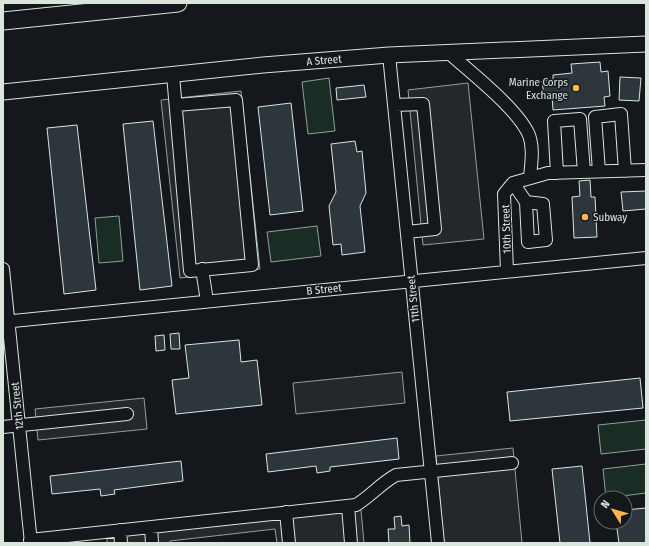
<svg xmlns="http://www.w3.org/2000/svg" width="649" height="546" viewBox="0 0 649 546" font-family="'Fira Sans Condensed',sans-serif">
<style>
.green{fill:#1a2d24;stroke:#939e99}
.parking{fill:#24282b;stroke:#939e99}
.building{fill:#2c363c;stroke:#d8e6dc}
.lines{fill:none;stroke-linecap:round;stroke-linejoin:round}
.minor-casing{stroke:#d8e6dc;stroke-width:14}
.major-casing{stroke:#d8e6dc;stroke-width:17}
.highway-casing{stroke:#d8e6dc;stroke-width:19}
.minor{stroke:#14181c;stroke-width:12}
.major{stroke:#14181c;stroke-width:15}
.highway{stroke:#14181c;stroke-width:17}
.poi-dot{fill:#ffb74d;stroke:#14181c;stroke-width:1.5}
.labels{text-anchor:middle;stroke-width:3;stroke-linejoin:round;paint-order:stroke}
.street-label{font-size:11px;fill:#d8e6dc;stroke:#14181c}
.poi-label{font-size:11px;fill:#d8e6dc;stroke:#14181c;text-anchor:end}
</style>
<rect width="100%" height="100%" fill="#14181c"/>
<path class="green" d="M329,78L335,131L308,134L302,82Z
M119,216L123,261L99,263L95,218Z
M317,226L321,256L271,262L267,232Z
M646,420V449L601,454L598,425Z
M646,464V493L606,498L603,469Z"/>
<path class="parking" d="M468,83L484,239L423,245L408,90Z
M241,91L260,269L180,278L161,100Z
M402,372L405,403L296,414L293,383Z
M144,398L147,429L38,440L35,409Z
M513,448L522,543H444L436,456Z
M361,510L364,543H277L275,529L170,541V543H107V537Z"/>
<path class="building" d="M600,62L601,72L608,71L610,96L604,97L605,106L553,110L552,96H544L542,81L553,80V75L572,73L571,64Z
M620,77L641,78L639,101L619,100Z
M364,85L366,97L337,100L336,88Z
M291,103L303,211L270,215L258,107Z
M153,121L172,286L140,290L123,124Z
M77,125L96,290L64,294L47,128Z
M355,141L357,152L362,151L366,193L360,206L365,252L342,255L341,244L333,245L329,206L336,192L331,144Z
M590,180L591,197H595L597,237L574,238L572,197L580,196L579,181Z
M646,191V209L623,211L621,192Z
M179,333L180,349H171L170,334Z
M164,335L165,350L156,351L155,336Z
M239,340L241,362L257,360L262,405L176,414L172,380L189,378L185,345Z
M640,378L643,408L510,421L507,392Z
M397,438L399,459L330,467V471L317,473L316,466L268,472L266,454Z
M181,461L183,481L114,490L115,494L101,496L100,489L52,494L50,476Z
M582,466L590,543H560L552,469Z
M646,508V543H619L616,522H625V510Z
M401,516L402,526L409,525L410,543H389L388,529H395L394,517Z"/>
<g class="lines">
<g class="minor-casing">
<path id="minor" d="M448,52C471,73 517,108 529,135C534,149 531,164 530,178
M389,55L438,543
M173,75L190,271L252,265L236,100L176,105
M394,105L423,104L435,229L407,232
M599,171L595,117L621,114L625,171
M557,173L554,121L580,119L584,172
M513,183L526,202L528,242L546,240L543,204L526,202
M3,269L31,543
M202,269L207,301
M507,271L504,194L513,183L548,173L646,170
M3,322L646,258
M3,427L127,414
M348,506L351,543
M286,512L289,543
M151,527L152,543
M120,530L121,543
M30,540L356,505C371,496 381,483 396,475L512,463"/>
</g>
<g class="major-casing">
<path id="major" d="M3,92L263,65L389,55L646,44"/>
</g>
<g class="highway-casing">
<path id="highway" d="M3,21L178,3"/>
</g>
<use href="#minor" class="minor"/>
<use href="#major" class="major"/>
<use href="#highway" class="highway"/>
</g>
<g class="poi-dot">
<circle cx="576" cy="88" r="4"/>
<circle cx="585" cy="217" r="4"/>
</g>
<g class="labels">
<g class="street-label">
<text transform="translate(324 60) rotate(-5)" y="4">A Street</text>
<text transform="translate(506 229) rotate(-92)" y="4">10th Street</text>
<text transform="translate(324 289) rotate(-6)" y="4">B Street</text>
<text transform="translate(413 299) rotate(-96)" y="4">11th Street</text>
<text transform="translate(17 406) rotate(-96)" y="4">12th Street</text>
</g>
<g class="poi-label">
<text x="568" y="86">Marine Corps<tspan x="568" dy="13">Exchange</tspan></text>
<text x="593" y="221" text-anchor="start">Subway</text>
</g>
</g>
<rect width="649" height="546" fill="none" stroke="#d8e6dc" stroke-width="8"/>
<g transform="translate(613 510) rotate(307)"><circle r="19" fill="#14181c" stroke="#626a69"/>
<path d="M0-3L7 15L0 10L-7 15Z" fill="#ffb74d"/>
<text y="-6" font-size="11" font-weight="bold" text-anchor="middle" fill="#d8e6dc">N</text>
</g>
</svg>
